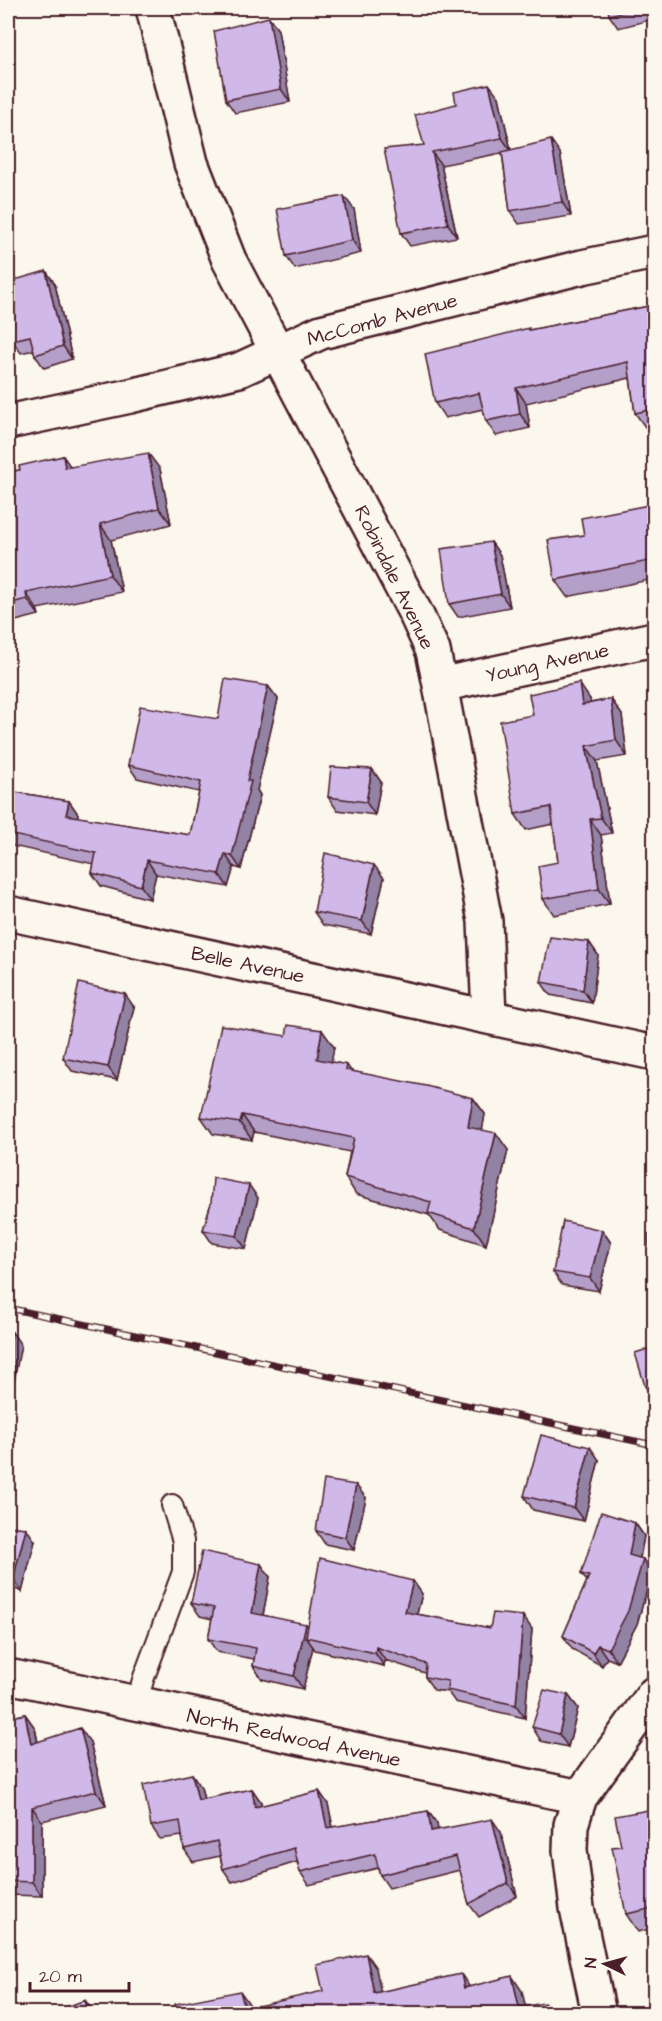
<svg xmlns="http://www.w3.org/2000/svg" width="662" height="2021" viewBox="0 0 662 2021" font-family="'Architects Daughter',sans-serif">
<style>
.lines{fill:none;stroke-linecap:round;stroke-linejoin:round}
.lane-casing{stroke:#4a1f2b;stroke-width:24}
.street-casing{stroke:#4a1f2b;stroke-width:38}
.lane{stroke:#fbf7ec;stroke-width:20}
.street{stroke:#fbf7ec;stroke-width:33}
.rail-casing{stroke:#4a1f2b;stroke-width:7}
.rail{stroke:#fbf7ec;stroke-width:4.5;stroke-dasharray:14;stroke-linecap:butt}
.wall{fill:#b39fc8;stroke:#4a1f2b;stroke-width:1.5}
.shaded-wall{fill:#9282a3;stroke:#4a1f2b;stroke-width:1.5}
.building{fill:#d0b9e9;stroke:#4a1f2b;stroke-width:1.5}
.labels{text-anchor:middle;stroke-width:4.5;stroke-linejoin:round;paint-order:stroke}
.street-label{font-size:20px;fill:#4a1f2b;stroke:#fbf7ec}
</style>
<rect width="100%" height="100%" fill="#fbf7ec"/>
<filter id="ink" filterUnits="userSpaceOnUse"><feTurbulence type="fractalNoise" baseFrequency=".0167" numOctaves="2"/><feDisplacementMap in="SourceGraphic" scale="12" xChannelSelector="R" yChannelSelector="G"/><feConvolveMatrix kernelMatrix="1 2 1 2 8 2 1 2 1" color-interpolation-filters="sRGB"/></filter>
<g filter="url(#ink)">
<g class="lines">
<g class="lane-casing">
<path id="lane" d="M136,1703L144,1677L183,1572V1541L172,1505"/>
</g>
<g class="street-casing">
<path id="street" d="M153,8L191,163L229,260L416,614L433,651L440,685L485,921L489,1016
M8,422L130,396L239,370L321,332L582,267L654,252
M440,685L654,639
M8,913L654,1053
M8,1676L580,1797
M599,2014L577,1908L570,1850L571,1825L580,1797L654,1694"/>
</g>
<use href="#lane" class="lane"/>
<use href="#street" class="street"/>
<g class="rail-casing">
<path id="rail" d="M8,1308L654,1445"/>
</g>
<use href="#rail" class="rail"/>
</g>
<path class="wall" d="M608,8H654V19L618,28L609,15Z
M269,17L278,30L290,102L235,113L226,100Z
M499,97L511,150L560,153L571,216L519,224L510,211L502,153L441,165L457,237L410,246L401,233L424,145Z
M354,209L361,253L295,269L286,256Z
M46,271L55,284L72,359L44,368L35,355L34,350L21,353L12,340Z
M654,305V425L645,427L635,413L630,378L526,403L530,428L496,436L486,421L483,409L445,418L435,403L530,330Z
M63,456L70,467L160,469L171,524L111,540L122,592L37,609L39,615L8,623V472L20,470Z
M654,504V579L567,597L555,580L584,535Z
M491,542L500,555L510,607L458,617L449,604Z
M268,686L278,699L257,790L260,795L241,869L234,867L228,887L156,874L150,899L101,886L92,873L94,864L8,845V791L69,801L78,814L77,817L190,835L199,792L137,778L128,765L218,719Z
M590,699V703L611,699L622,715L627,756L597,761L612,833L601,835L610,904L554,915L543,899L558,862L553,824L526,830L515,814L533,715Z
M372,769L381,782L375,815L337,810L328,797Z
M384,878L371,934L323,925L314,912Z
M654,930V979L649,971Z
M589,942L598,955L592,1003L550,995L541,982Z
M134,1007L117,1080L72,1071L63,1058Z
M334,1047L331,1062L347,1065L351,1071L473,1098L485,1114L482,1130L508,1150L486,1245L440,1230L429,1215L356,1194L345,1177L350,1152L254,1132L252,1140L213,1134L201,1117Z
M258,1198L246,1249L212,1243L203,1230L211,1203Z
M602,1230L611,1243L599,1291L562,1285L553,1272Z
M654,1347V1400L645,1386Z
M599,1460L584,1521L533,1510L524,1496Z
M366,1498L354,1550L325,1544L316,1531Z
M635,1523L644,1536L640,1558L652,1572L637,1624L617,1662L607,1658L602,1666L572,1649L563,1636L587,1581L581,1574Z
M8,1526L35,1541L22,1592L13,1588L8,1606Z
M270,1577L263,1615L308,1627L413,1581L422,1594L417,1614L490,1628L532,1629L525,1718L455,1702L448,1692L434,1690L425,1677V1673L385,1660L384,1666L315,1650L313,1647L303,1689L262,1679L253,1666L254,1659L217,1652L208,1639L212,1619L200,1616L191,1603Z
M568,1695L578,1708L568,1747L541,1741L532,1727Z
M25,1714L35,1728L38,1742H90L106,1805L42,1821V1896L8,1895V1718Z
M192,1774L201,1787L204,1799L252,1789L261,1802L262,1806L319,1791L328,1804L333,1827L428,1811L437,1824L438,1830L501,1832L517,1896L479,1917L469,1904L460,1870L389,1888L380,1875L378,1868L309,1885L300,1872L297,1862L232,1882L223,1869L220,1856L193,1862L184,1849L182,1836L160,1839L151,1826Z
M654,1809V1928L638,1932L626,1914L621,1846Z"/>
<path class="shaded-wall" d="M269,17L278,30L290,102L281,89Z
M489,84L499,97L511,151L502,138Z
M551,140L560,153L571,216L562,202Z
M432,152L441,165L457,237L448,224Z
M344,196L354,209L361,253L352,240Z
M46,271L55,284L72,359L63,346Z
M516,388L526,403L530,428L520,414Z
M148,453L160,469L171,524L159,508Z
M63,456L75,473L65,468Z
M100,524L111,540L122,592L110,575Z
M491,542L500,555L510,607L501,594Z
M26,593L37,609L39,615L27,599Z
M579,683L590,699L593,720L582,705Z
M268,686L278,699L257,790L260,795L241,869L232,856L247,781Z
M611,699L622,715L627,756L616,740Z
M586,746L597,761L612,833L601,818Z
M372,769L381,782L375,815L366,802Z
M69,801L78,814L75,828L66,815Z
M590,819L601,835L610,904L599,889Z
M225,854L234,867L228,887L219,874Z
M147,860L156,874L150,899L141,886Z
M374,865L384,878L371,934L362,921Z
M589,942L598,955L592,1003L583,990Z
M125,994L134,1007L117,1080L108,1067Z
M322,1030L334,1047L329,1076L317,1059Z
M473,1098L485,1114L480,1144L468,1127Z
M242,1115L254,1132L252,1140L240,1123Z
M496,1133L508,1150L486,1245L474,1228Z
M249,1185L258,1198L246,1249L237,1236Z
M602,1230L611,1243L599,1291L590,1278Z
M12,1332L21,1345L8,1413V1354Z
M590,1447L599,1460L584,1521L574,1508Z
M356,1485L366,1498L354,1550L345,1537Z
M635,1523L644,1536L638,1568L629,1555Z
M26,1528L35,1541L22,1592L13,1579Z
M643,1559L652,1572L637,1624L617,1662L608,1649Z
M261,1564L270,1577L261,1626L252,1613Z
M8,1581L13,1588L8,1606Z
M413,1581L422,1594L414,1625L405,1612Z
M523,1616L532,1629L525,1718L516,1705Z
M306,1624L315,1637H306L313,1647L303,1689L294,1676Z
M598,1645L607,1658L602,1666L593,1653Z
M376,1647L385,1660L384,1666L375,1653Z
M568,1695L578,1708L568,1747L559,1734Z
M25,1714L35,1728L41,1759L31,1744Z
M80,1728L90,1742L106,1805L96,1791Z
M192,1774L201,1787L207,1813L198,1800Z
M252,1789L261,1802L264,1821L255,1807Z
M319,1791L328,1804L336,1842L327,1828Z
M32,1807L42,1821V1896L32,1882Z
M428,1811L437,1824L440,1844L431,1831Z
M492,1819L501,1832L517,1896L508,1883Z
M366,1954L376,1968L384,2008L374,1993Z
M461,1974L471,1989L464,1988Z
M512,1976L522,1991L527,2013L519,2007Z
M240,1991L250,2005L253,2013L245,2009Z
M85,2000L94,2013H88Z
M544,2003L552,2013H547Z"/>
<path class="building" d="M608,8H640L609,15Z
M269,17L281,89L226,100L214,31Z
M489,84L502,138L432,152L448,224L401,233L384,149L424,145L415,115L456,104L454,92Z
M551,140L562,202L510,211L502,152Z
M344,196L352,240L286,256L277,209Z
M46,271L63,346L35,355L30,336L12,340L8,318V282Z
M654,305V409L635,413L628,362L516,388L520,414L486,421L479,393L435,403L425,354L529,328V330Z
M148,453L159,508L100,524L110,575L26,593L27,599L8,604V472L20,470L19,466L63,456L65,468Z
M654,462V495L651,463Z
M654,504V560L555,580L548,540L584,535L581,518Z
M491,542L501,594L449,604L441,549Z
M225,679L268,686L247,781H251L232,856L225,854L219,874L147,860L141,886L92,873L96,853L8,834V791L69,801L66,815L190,835L201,782L128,765L140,706L218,719Z
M579,683L582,705L611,699L616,740L586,746L601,818L590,819L599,889L543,899L538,866L558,862L551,807L515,814L500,721L533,715L529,694Z
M331,767L372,769L366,802L328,797Z
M325,853L374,865L362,921L314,912Z
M652,929L654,930V972L649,971Z
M550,937L589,942L583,990L541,982Z
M79,983L125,994L108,1067L63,1058Z
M221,1025L286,1036L288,1025L322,1030L317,1059L347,1065L346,1070L426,1086L473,1098L468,1127L496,1133L474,1228L428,1213L431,1202L345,1177L354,1138L242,1115L240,1123L201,1117Z
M213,1178L249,1185L237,1236L203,1230L211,1203Z
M563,1221L602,1230L590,1278L553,1272Z
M654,1233V1313L648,1234Z
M8,1331L12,1332L8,1354Z
M654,1347V1385L645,1386L635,1353Z
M541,1435L590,1447L574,1508L524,1496Z
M324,1480L356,1485L345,1537L316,1531Z
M601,1512L635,1523L629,1555L643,1559L628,1611L608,1649L598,1645L593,1653L563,1636L589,1576L581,1574Z
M8,1526L26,1528L13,1579L8,1577Z
M202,1551L261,1564L252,1613L306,1624L294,1676L253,1666L256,1648L208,1639L214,1608L191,1603Z
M320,1558L413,1581L405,1612L490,1628L493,1613L523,1616L516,1705L447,1690L448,1681L425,1677L426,1664L376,1647L375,1653L306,1637Z
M544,1690L568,1695L559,1734L532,1727Z
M25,1714L31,1744L80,1728L96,1791L32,1807V1882L8,1881V1718Z
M192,1774L198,1800L252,1789L255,1807L319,1791L327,1828L428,1811L431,1831L492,1819L508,1883L469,1904L456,1856L380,1875L375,1854L300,1872L294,1848L223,1869L217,1841L184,1849L180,1821L151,1826L143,1785Z
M654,1809V1908L626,1914L612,1847L621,1846L615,1816Z
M366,1954L374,1993L461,1974L464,1988L512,1976L519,2007L544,2003L547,2013H177L175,2004L240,1991L245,2009L323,1991L317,1965Z
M85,2000L88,2013H50Z"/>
</g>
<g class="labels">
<g class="street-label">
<text transform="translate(382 319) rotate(-15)" y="7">McComb Avenue</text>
<text transform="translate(395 577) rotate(64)" y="7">Robindale Avenue</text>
<text transform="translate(547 662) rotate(-12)" y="7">Young Avenue</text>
<text transform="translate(248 964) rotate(12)" y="7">Belle Avenue</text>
<text transform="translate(294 1737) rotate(12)" y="7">North Redwood Avenue</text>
</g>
</g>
<rect width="662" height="2021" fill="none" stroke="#fbf7ec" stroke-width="30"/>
<rect x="15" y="15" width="632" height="1991" fill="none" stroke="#4a1f2b" stroke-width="2" filter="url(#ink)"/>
<g transform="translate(605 1964) rotate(275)" stroke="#fbf7ec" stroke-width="4.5" paint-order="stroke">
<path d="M0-4.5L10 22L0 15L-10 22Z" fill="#4a1f2b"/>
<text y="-9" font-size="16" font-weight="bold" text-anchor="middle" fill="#4a1f2b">N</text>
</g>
<path d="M30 1982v9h99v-9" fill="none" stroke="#4a1f2b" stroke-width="3"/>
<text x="39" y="1982" font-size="18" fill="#4a1f2b" stroke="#fbf7ec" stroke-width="4.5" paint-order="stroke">20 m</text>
</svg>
